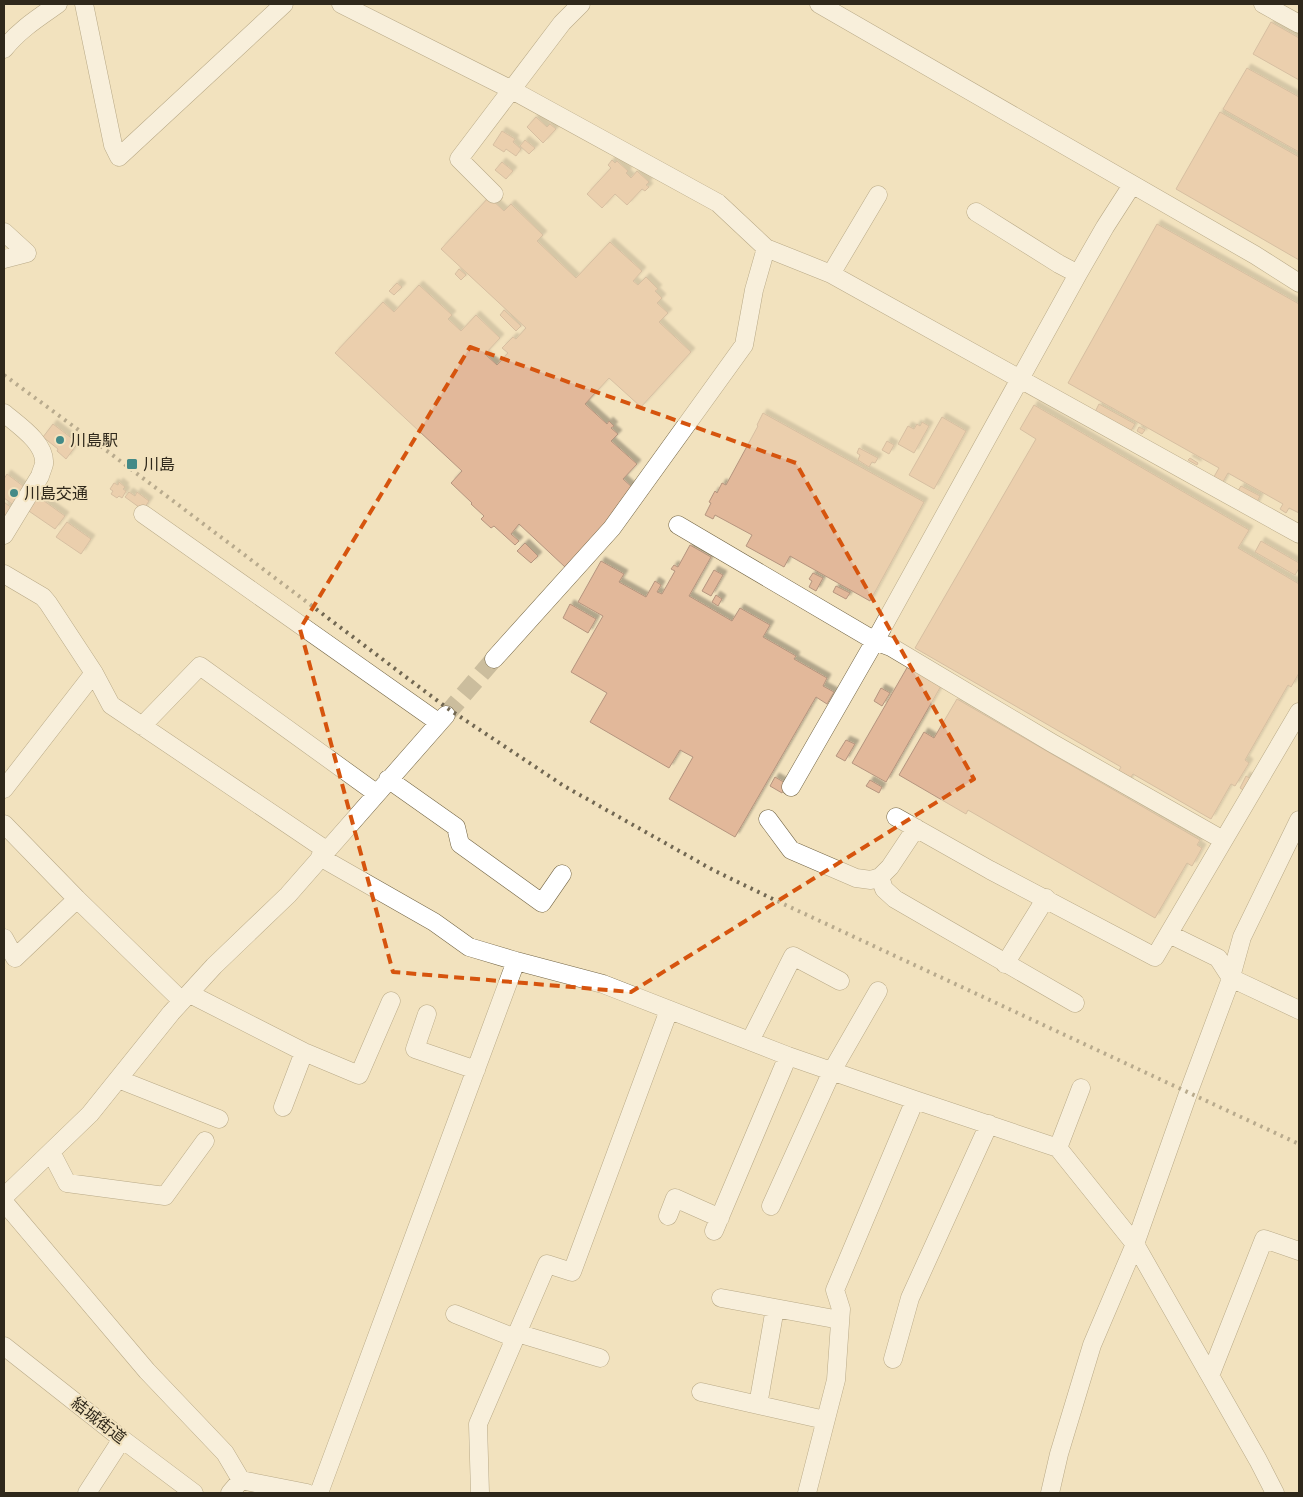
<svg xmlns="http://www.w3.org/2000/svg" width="1303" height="1497" viewBox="0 0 1303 1497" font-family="Barlow,'Noto Sans JP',sans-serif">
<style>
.building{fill:#e2b89a;stroke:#b5957f;filter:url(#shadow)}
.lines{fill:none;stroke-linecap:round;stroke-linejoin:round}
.minor-tunnel{stroke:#cbbd9d;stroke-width:18;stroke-dasharray:18 9;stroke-linecap:butt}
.minor-casing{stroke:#746646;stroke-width:19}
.minor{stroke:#fff;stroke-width:18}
.rail{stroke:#716752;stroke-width:4;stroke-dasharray:2.5 5;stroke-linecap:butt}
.marked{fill:none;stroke:#d6540e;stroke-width:4;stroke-dasharray:10 6;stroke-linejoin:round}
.poi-dot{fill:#438a87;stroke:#f2e2be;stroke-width:2}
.labels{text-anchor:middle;stroke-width:4;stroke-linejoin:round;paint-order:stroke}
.poi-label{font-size:16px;fill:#2f281b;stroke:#f2e2be;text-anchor:start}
.street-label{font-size:16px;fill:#2f281b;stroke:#f2e2be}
</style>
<defs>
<filter id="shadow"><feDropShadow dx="4" dy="-4" stdDeviation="1" flood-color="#0004"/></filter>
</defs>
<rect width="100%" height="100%" fill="#f2e2be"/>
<path class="building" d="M1271,22L1299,38V80L1253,54Z
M1247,68L1299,97V152L1223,109Z
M1220,112L1299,157V260L1176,189Z
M536,117L547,127L550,124L556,129L543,143L527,127Z
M502,131L515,139L513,142L521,149L516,156L506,149L504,152L493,145Z
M525,140L535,148L529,154L520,146Z
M612,160L615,163L617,161L628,171L626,173L631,178L637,171L649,182L646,185L649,187L645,191L642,189L627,205L615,194L602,208L587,194L611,168L608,165Z
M502,162L513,171L506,179L495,170Z
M489,197L504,211L511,204L543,235L537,241L576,278L610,242L642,271L633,281L638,285L646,277L658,289L655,291L662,298L657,303L668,313L659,322L691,352L641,407L609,378L585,404L607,424L609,421L614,426L611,428L618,434L611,441L637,464L623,479L633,488L613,515L565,567L519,524L511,534L519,541L515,545L494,526L491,528L481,519L484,516L471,504L472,503L451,483L462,471L335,353L383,302L394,312L419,285L452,315L448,319L461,331L476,315L500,338L485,354L497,365L508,353L502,348L513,337L516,339L526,328L441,249Z
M1157,224L1299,304V513L1289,508L1286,513L1280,509L1283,504L1228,473L1220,487L1211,482L1219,468L1068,383Z
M459,269L466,275L461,280L455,274Z
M397,283L402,287L394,295L389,291Z
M504,310L521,326L516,331L500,315Z
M1099,404L1135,424L1129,434L1094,414Z
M1034,405L1249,530L1238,548L1299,584V673L1291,687L1288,685L1245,760L1249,763L1235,786L1231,784L1211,819L1133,774L1124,788L1113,781L1121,767L915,648L1036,439L1020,429Z
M763,413L924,502L870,601L790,556L784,567L746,546L752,535L715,515L713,519L705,515L711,503L709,502L715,491L717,493L722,483L726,485L758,426L757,425Z
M942,417L966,431L934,489L909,475Z
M922,422L929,426L914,453L898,444L908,426L914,429L917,424L920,426Z
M53,424L78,443L66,459L57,451L58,449L43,437Z
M1139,427L1145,430L1142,434L1137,431Z
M887,441L894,445L889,454L882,450Z
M859,448L878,458L875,463L872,462L869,467L858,460L860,455L857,453Z
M1190,458L1198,463L1197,465L1188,460Z
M7,474L27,489L15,506L4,498V479Z
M119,482L125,487L123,489L126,491L122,498L119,496L117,498L111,494L113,491L110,489L114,483L118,485Z
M1241,486L1260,496L1255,506L1235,496Z
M129,492L135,496L137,492L149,501L143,510L125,497Z
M33,493L65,516L55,529L23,507Z
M4,502L13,509L4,522Z
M67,522L91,539L81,554L56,537Z
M1261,541L1299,563V568L1295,575L1255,552Z
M525,543L538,556L531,563L517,551Z
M690,545L711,557L689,596L732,621L740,608L770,625L763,637L796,656L794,659L827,678L823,686L834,692L827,704L816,697L735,837L669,799L693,757L680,750L669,768L590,722L607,693L571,672L603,616L578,602L601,561L624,574L619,582L646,597L655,581L661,585L657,592L662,594L675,571L671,569L674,565L678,567Z
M714,570L723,575L711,596L702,591Z
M813,573L823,578L816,591L809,587L812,581L809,579Z
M836,586L850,593L846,599L833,592Z
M716,595L722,599L718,606L712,602Z
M570,604L596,619L588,633L563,618Z
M908,666L941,686L886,782L852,763Z
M881,688L890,693L882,706L874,701Z
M957,699L1200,840L1197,845L1202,848L1192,866L1187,863L1155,918L968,810L966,814L899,775L924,732L934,738Z
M846,740L855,744L845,761L836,756Z
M1246,776L1254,781L1247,792L1240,788Z
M775,777L787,784L782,793L770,786Z
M870,780L882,787L879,793L866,786Z"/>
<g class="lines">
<path class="minor-tunnel" d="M446,715L494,659"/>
<g class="minor-casing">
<path id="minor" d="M84,4L113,145L119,157L284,4
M341,4L512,90L718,203L766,248L831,274L1299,534
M819,4L1255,255L1299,283
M1263,4L1299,24
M4,49C19,30 38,18 58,4
M494,194L459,159L562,23L581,4
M976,212L1059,264L1078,274
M4,232L27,253L4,259
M831,274L878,195
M4,413C18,425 46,443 44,464C43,468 41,472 40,476L4,535
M143,514L438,722
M678,525L875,641L891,647L1052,743L1223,840
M4,574L43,597L48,603L94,673L111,705L326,850
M494,659L612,528L744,345L754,290L766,248
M142,726L200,666L376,793
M388,779L456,827L460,844L542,903L562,874
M791,787L875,641L1078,274L1105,227L1132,185
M4,789L94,673
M896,817L990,870L1155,957L1299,712
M768,819L791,850L856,878L871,880L880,877L890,867L916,828
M4,824L77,899L182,1001
M320,857L434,922L469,947L516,961L603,984L788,1056L915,1100L1058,1148L1135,1244L1258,1460L1275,1493
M880,877L884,889L895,899L1075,1003
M1169,934L1218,958L1231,978L1299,1010
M4,938L15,958L77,899
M1005,964L1046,898
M190,994L304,1052L359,1075L391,1001
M427,1014L415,1049L476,1070
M750,1041L793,956L840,981
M118,1079L219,1119
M283,1107L304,1052
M1058,1148L1081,1088
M51,1152L67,1183L165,1196L205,1141
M4,1197L90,1114L171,1013L214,966L288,895L446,715
M4,1202L147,1371L225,1453L241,1480
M771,1206L832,1071L878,991
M668,1216L675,1198L720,1218
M714,1231L788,1056
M721,1298L840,1320
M455,1314L515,1338
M517,1333L600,1358
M4,1346L122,1439L194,1493
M893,1359L910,1298L989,1124
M1210,1376L1264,1239L1299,1251
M701,1392L825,1420
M758,1405L775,1308
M87,1493L122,1439
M230,1493L241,1480L307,1493
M319,1493L516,961
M480,1493L478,1424L547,1264L572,1272L669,1010
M807,1493L836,1380L841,1309L835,1290L915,1100
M1050,1493L1059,1454L1092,1345L1135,1244L1189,1091L1229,984L1242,937L1299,820"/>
</g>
<use href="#minor" class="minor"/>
<path class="rail" d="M4,375L111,454L447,708L564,786L713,870L777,901L1299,1144"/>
</g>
<path d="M0 0H1303V1497H0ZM470,347L796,463L974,779L631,992L393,972L300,629Z" fill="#f2e2be" fill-opacity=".55" fill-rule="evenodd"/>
<path class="marked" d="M470,347L796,463L974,779L631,992L393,972L300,629Z"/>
<g class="poi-dot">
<circle cx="60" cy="440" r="5"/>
<rect x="126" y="458" width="12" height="12" rx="2.5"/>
<circle cx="14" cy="493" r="5"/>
</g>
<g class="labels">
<g class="poi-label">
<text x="70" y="446">川島駅</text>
<text x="143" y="470">川島</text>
<text x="24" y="499">川島交通</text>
</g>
<g class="street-label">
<text transform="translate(99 1420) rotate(38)" y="6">結城街道</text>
</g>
</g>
<rect width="1303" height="1497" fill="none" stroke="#2f281b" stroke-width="10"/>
</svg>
